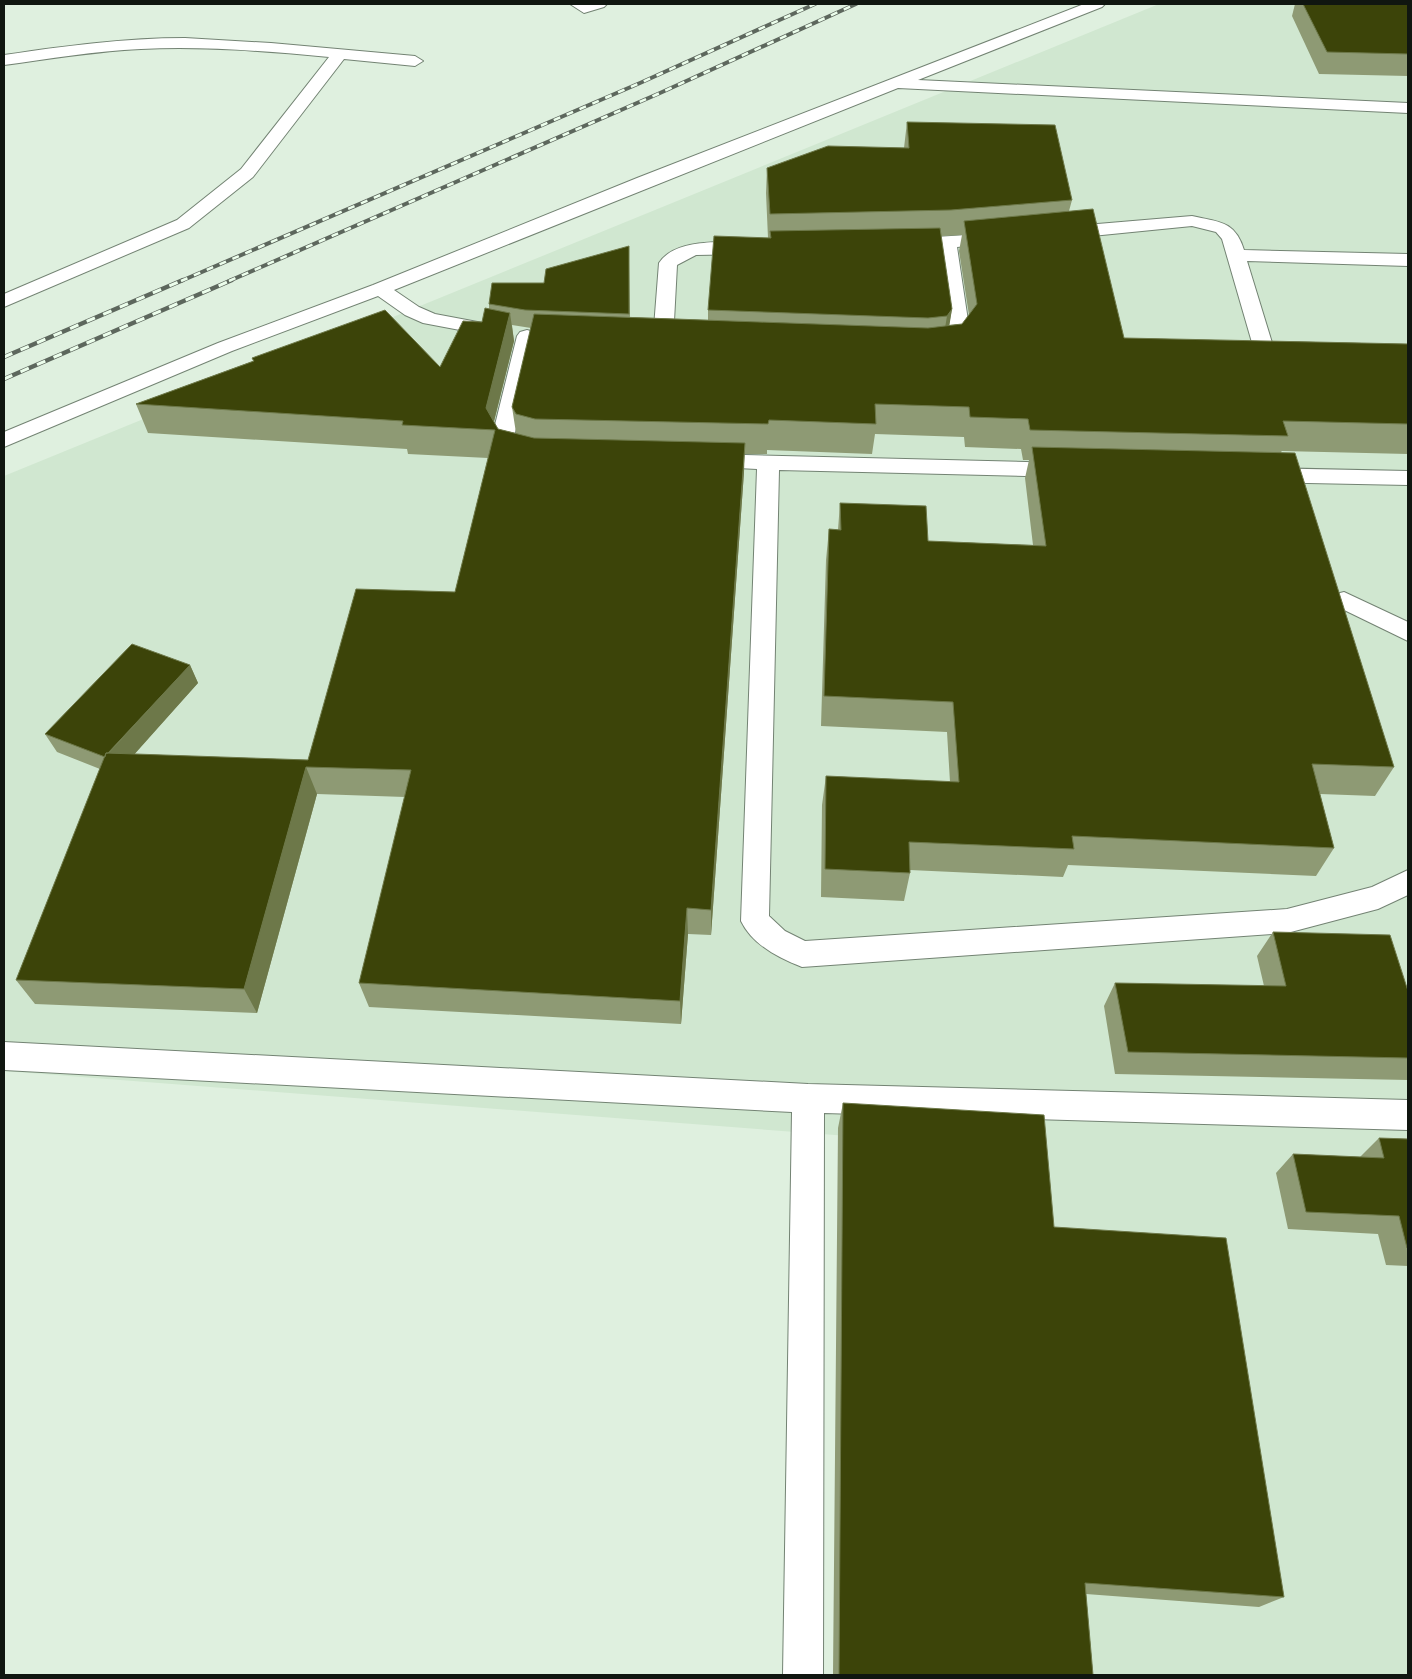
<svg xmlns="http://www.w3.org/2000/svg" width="1412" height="1679" viewBox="0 0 1412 1679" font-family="'Source Serif 4',serif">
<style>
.built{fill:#d0e7d0}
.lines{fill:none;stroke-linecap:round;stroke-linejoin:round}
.minor-casing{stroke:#738373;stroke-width:2}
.minor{fill:#fff;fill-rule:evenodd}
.rail-far1-casing{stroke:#5d675d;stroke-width:4}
.rail-casing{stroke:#5d675d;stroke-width:4.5}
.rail-far1{stroke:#ecfeec;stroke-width:2.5;stroke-dasharray:7;stroke-linecap:butt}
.rail{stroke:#ecfeec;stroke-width:3;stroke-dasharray:9;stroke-linecap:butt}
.wall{fill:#8e9a74;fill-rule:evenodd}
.shaded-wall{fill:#6d7849}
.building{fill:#3c4409;stroke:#6d7849}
</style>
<rect width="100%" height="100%" fill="#dff0df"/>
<path class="built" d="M1159,4H1408V1675H841L848,1136L4,1071V476Z"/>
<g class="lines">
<g class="minor-casing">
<path id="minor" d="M570,4H607L604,7L584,13Z
M1084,4H1105L1102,7L918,80L1408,103V113L898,88L394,290L419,307L435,314L504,327L507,331L504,335L497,337L423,323L405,315L378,296L232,351L4,447V432L218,343L373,285L637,178Z
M185,38L271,43L415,56L423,61L415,66L344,59L253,177L189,228L4,307V294L177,220L241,169L329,57C266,51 203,46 141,49C95,51 49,59 4,65V55C64,46 124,38 185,38Z
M1192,216C1218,222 1235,220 1244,250L1408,254V266L1247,261L1273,346L1270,350L1263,352L1256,350L1253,346L1222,239L1216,232L1192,226L1062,239L1055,237L1053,233L1055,229L1062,227Z
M997,233L1004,235L1006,239L1004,243L957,247L970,334L957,352L940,355L933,353L930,349L933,345L944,343L950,334L938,248L898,249L896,245L898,241L905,239Z
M717,242L757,244L759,248L757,252L750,254L696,255L677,265L673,340L670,344L663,346L656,344L653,340L659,263C671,245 697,243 717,242Z
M527,330L534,332L537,336L514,437L519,446L532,449L535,454L532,459L524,461L503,456L492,437L517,336L520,332Z
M707,454L1064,463L1072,465L1075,470L1072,475L1064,477L779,470L769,916L785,931L805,941L1287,909L1372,887L1408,870V895L1378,909L1287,933L802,967C778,958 752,944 741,921L757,469L699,466L696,461L699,456Z
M1264,468L1408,471V485L1264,482L1256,480L1253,475L1256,470Z
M1344,592L1408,622V641L1336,606L1332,600L1336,594Z
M4,1042L808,1084L1408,1100V1130L824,1113L823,1675H783L792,1112L4,1070Z"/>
</g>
<use href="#minor" class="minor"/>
<g class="rail-far1-casing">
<path id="rail-far1" d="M181,281L640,83L815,4
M229,281L660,93L856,4"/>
</g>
<g class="rail-casing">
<path id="rail" d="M4,357L183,280
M4,379L232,280"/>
</g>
<use href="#rail-far1" class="rail-far1"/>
<use href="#rail" class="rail"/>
</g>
<path class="wall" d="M1295,4H1408V76L1319,74L1292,16Z
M907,122L1072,200L1069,211L1124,338L1408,344V454L1282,451L1281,452L1394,767L1375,796L1320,794L1334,848L1316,876L1068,865L1063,877L910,870V873L904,901L821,897L822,805L826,776L950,782L947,732L821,726L826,560L829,529L838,530L840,503L928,541L1033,545L1025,478L1029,460H1023L1021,449L965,447L964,437L875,434L872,454L767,450V454H744V472L711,935L688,934L681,1024L369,1007L359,983L405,797L317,794L257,1013L35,1004L16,980L100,769L57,752L45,734L190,665L198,683L134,754L308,760L455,592L488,458L408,454L407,449L148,433L136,404L253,361L252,358L440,367L482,322L489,309V304L544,283L629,263V317L708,320V310L768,238L766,193L767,168L904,148ZM962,235L959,251L969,315L962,324L949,325L952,309L941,236ZM512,325L531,328L512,407L516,433L498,429L494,422L514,341Z
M1273,932L1408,991V1080L1115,1074L1104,1006L1115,983L1264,986L1257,956Z
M843,1103L1284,1597L1259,1607L1086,1594L1093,1675H833L838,1128Z
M1379,1138L1408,1139V1266L1386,1265L1378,1234L1288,1229L1276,1173L1293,1154L1360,1157Z"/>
<path class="shaded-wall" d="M629,246V263L630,331L629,314Z
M952,309L948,334L943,340L947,316Z
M510,313L514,341L492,429L486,408Z
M745,443L744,472L711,935V910Z
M190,665L198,683L116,775L105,757Z
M306,767L317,794L257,1013L244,989Z
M687,908L688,934L681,1024L680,1001Z"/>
<path class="building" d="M1303,4H1408V54L1327,52Z
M907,122L1055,125L1072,200L951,210L770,214L767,168L828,146L909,148Z
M1093,209L1124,338L1408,344V424L1283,421L1288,436L1030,430L1028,419L970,417L969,407L875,404L876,424L769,420L768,424L535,419L516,414L512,407L534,314L928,328L962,324L977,304L964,221Z
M940,228L952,309L947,316L928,318L708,310L714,236L771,238L770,231Z
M629,246V314L525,310L489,304L492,283H544L546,269Z
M485,308L510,313L486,408L498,429L534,438L745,443L711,910L687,908L680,1001L359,983L411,770L306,767L244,989L16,980L106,753L308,760L356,589L455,592L495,430L402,425L403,421L136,404L254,361L252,358L385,310L440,367L463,321L482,322Z
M1032,447L1295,453L1394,767L1312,764L1334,848L1072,836L1074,849L909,842L910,873L825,869L826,776L959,782L953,702L824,696L829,529L841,530L840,503L926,506L928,541L1046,546Z
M132,644L190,665L108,753H106L105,757L45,734Z
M1273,932L1390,935L1408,991V1058L1128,1052L1115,983L1286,986Z
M843,1103L1044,1115L1054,1227L1226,1238L1284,1597L1085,1583L1093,1675H839Z
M1379,1138L1408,1139V1248H1407L1399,1216L1306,1212L1293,1154L1384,1158Z"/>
<rect width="1412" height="1679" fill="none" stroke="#101610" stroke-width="10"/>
</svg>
